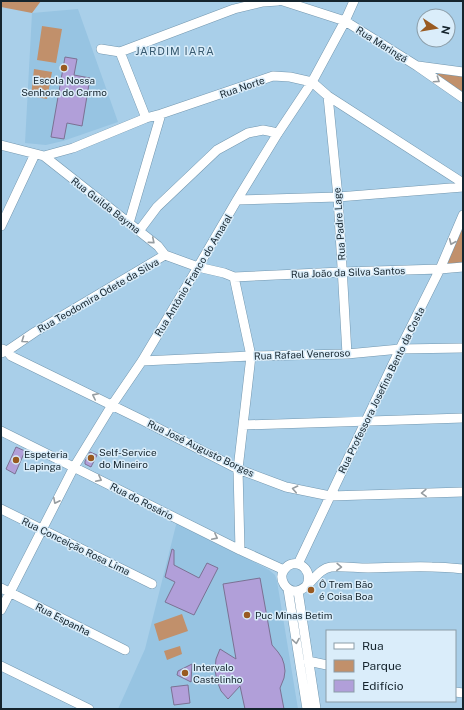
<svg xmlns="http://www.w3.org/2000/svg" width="464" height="710" viewBox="0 0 464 710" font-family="'Public Sans',sans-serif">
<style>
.built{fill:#97c4e2}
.green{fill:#c1906b}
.building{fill:#b19fd9;stroke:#7b7193}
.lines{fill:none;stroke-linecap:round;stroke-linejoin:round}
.minor-casing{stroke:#7397af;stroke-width:10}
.minor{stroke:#fff;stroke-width:9}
.oneway{stroke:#969ca0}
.poi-dot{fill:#995a21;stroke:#daedfa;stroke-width:1.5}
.labels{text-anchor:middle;stroke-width:3;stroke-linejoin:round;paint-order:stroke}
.street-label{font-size:10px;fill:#15242d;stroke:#daedfa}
.poi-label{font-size:10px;fill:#15242d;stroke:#daedfa;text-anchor:start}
.neighbourhood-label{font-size:11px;letter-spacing:1px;fill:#385a70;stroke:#daedfa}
</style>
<rect width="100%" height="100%" fill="#a9cfe9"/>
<path class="built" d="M78,9L118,122L63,141L46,145L25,143L32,13Z
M177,521L269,570L275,575L277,581L298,709H118L145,649Z"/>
<path class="green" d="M1,1H41L32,13L1,7Z
M42,26L62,29L56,63L37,60Z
M34,69L52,72L47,99L31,96Z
M429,71L463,76V95Z
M463,222V264L445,266Z
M182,614L188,631L159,641L154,624Z
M180,646L182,654L167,660L164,651Z"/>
<path class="building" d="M65,57L77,59L74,75L90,78L82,126L67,123L64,139L51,137Z
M16,447L25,451L15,474L6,469Z
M90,452L97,455L91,467L85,464V461Z
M172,549L174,550V565L199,578L207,563L218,568L194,615L165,602L175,582L165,577Z
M260,578L272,645L278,652L282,658L284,664L285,671L284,678L280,688L284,709H245L240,686L228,699L221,691L217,681L215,670L216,659L220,649L236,659L223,584Z
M192,664L191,682L177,675L178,671Z
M188,685L190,703L174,705L171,687Z"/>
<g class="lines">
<g class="minor-casing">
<path id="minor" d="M283,1L345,21L417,66L463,98
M101,49L120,52L234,9L263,2L278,1
M120,52L146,118
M418,66L463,72
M328,96L338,197L347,354
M1,145L44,156L73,148L146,118L161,114L273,76L290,77L312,82L328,96L463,183
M44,156L158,246L165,255
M237,200L338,197L463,187
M129,223L161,114
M1,226L35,154
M139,231L157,207L217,150L248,133L263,130L278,133
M234,277L342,272L440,269L463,267
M2,349L7,351L11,356L142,420L238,469L286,487L330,496L463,492
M1,353L7,351L35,332L165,255L198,267L224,273L234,277L251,356L238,469L240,550
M142,361L251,356L347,354L400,349L463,348
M243,425L463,418
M1,431L240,550L284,570
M1,509L152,584
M298,564L400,349L440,269L463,215
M307,585C314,567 293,556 284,570C278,579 286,592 297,591C310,589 316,569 331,567C343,566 356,568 368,568C389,568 411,566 432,567C443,567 453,568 463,569
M1,588L125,650
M288,589L307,709
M298,591L316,709
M1,610L74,467L112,405L142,361L198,267L237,200L278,133L312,82L345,21L354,1
M308,661L327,665
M1,666L89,709
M455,692L463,693"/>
</g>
<use href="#minor" class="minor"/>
</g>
<defs><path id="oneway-chevron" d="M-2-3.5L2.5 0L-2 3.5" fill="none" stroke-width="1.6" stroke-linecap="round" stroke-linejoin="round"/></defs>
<g class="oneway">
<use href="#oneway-chevron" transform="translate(437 80) rotate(34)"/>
<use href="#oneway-chevron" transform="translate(152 241) rotate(40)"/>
<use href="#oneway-chevron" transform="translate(452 242) rotate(113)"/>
<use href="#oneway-chevron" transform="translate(24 340) rotate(145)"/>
<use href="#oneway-chevron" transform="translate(95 396) rotate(-154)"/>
<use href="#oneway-chevron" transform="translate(99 479) rotate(27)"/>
<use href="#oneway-chevron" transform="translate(295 489) rotate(-168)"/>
<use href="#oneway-chevron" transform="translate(424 493) rotate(178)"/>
<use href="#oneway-chevron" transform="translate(56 501) rotate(117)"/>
<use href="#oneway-chevron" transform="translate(215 537) rotate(27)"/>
<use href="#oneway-chevron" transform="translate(339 567) rotate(2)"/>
<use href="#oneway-chevron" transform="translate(296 641) rotate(81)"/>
</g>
<g class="poi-dot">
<circle cx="64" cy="68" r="4"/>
<circle cx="91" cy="458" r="4"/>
<circle cx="16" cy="460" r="4"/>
<circle cx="311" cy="590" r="4"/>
<circle cx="247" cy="615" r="4"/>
<circle cx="185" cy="673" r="4"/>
</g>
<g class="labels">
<g class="street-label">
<text transform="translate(382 44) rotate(32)" y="4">Rua Maringá</text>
<text transform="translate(242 87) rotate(-19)" y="4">Rua Norte</text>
<text transform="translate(106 205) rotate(38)" y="4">Rua Guilda Bayma</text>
<text transform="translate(339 224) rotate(-94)" y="4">Rua Padre Lage</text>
<text transform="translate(348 272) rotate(-2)" y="4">Rua João da Silva Santos</text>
<text transform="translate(193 275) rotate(-59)" y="4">Rua Antônio Franco do Amaral</text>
<text transform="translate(98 295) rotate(-30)" y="4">Rua Teodomira Odete da Silva</text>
<text transform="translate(302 354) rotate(-2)" y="4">Rua Rafael Veneroso</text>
<text transform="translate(381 390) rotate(-64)" y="4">Rua Professora Josefina Bento da Costa</text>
<text transform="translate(201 448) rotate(26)" y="4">Rua José Augusto Borges</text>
<text transform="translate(142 501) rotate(27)" y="4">Rua do Rosário</text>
<text transform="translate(76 546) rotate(26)" y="4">Rua Conceição Rosa Lima</text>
<text transform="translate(63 619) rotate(27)" y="4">Rua Espanha</text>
</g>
<g class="poi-label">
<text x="64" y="84" text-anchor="middle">Escola Nossa<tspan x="64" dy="12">Senhora do Carmo</tspan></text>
<text x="99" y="456">Self-Service<tspan x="99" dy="12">do Mineiro</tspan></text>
<text x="24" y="458">Espeteria<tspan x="24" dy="12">Lapinga</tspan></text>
<text x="319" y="588">Ô Trem Bão<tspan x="319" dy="12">é Coisa Boa</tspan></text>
<text x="255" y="619">Puc Minas Betim</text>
<text x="193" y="671">Intervalo<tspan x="193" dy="12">Castelinho</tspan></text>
</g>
<g class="neighbourhood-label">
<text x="175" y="55">JARDIM IARA</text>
</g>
</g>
<rect width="464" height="710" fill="none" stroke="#15242d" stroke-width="4"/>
<rect x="326" y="630" width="130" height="72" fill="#daedfa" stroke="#8b9da8"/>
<rect x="334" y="643" width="20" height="6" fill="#ffffff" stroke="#8b9da8"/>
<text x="362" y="650" font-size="12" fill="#15242d">Rua</text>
<rect x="334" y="660" width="20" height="12" fill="#c1906b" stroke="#8b9da8"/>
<text x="362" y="670" font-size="12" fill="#15242d">Parque</text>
<rect x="334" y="680" width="20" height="12" fill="#b19fd9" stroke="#8b9da8"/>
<text x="362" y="690" font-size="12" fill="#15242d">Edifício</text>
<g transform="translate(436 28) rotate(102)"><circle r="19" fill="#daedfa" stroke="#8b9da8"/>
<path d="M0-3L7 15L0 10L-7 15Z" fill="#995a21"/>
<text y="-6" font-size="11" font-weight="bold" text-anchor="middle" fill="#15242d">N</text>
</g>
</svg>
